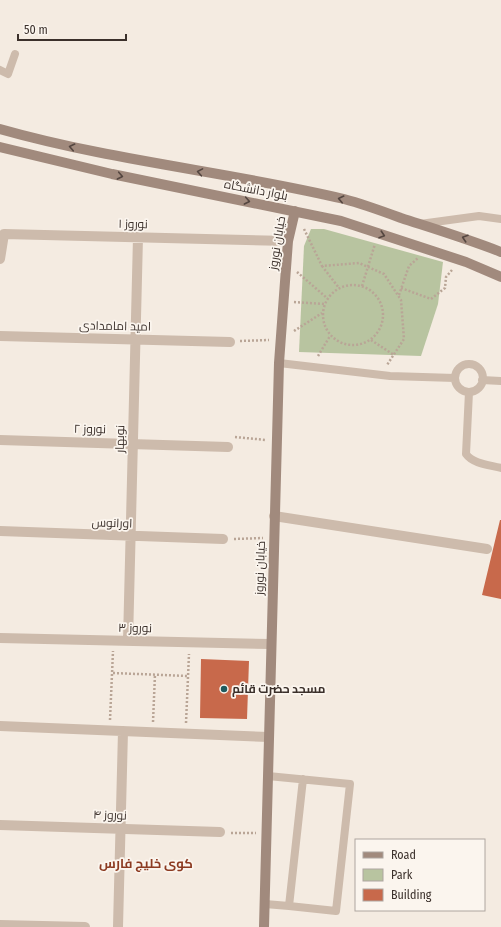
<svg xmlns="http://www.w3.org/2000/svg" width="501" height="927" viewBox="0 0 501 927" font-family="'Fira Sans Condensed',Cairo,sans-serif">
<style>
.green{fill:#b8c4a0}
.building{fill:#c8694b}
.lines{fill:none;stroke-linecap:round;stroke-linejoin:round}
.path{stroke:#b9a596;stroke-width:2.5;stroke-dasharray:2 2;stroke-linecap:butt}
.lane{stroke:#cdbbac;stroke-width:8}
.street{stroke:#cdbbac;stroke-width:10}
.secondary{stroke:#a18a7d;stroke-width:10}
.oneway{stroke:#544640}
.poi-dot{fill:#1f5a5e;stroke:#fbf5ee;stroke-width:1.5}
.labels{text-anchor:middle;stroke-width:3.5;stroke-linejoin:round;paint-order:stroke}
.street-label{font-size:12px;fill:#3b302b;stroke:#fbf5ee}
.poi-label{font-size:12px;font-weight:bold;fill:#3b302b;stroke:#fbf5ee;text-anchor:start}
.neighbourhood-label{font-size:13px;font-weight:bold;fill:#8c3b22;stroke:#fbf5ee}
</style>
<rect width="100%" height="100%" fill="#f4ebe1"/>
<path class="green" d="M311,229H324L443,262L438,304L421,356L299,352L304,246Z"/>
<path class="building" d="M500,520H501V599L482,595Z
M201,659L249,661L247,719L200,718Z"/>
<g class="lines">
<path class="path" d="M304,229L322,266L359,263L384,274L401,300L404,339L387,365
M322,266L339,288
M297,272L327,298
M323 315a30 30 0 1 1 60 0a30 30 0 1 1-60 0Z
M362,286L375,244
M401,288L431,299L445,288L446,277L452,270
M399,295L409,266L418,258
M294,302L324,304
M294,331L322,313
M371,340L394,355
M240,341L269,340
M318,356L330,336
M235,437L266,440
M234,539L263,538
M113,673L188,676
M110,720L113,651
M153,722L155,674
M186,723L189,654
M231,833H256"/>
<path class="lane" d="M0,70L8,74L15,54
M420,224L479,216L501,219
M279,363L390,376L455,378
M455 378a14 14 0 1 1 28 0a14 14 0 1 1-28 0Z
M482,380L501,381
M469,392L466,454C473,464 490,465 501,468
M268,776L350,784L336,911L289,906L303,779
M265,904L289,906"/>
<path class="street" d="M0,259L4,234L288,241
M0,336L230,342
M0,440L228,447
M274,516L487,549
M0,531L223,539
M0,638L270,644
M128,641L138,237
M0,726L269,737
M0,825L220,832
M0,925L85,927
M118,927L123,731"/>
<path class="secondary" d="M0,129C113,161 230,172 344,199C363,204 382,211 401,218C435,229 468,239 501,252
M0,147L112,174L341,221L466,262L501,277
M264,927L279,363L288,241L295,211"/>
</g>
<defs><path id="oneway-chevron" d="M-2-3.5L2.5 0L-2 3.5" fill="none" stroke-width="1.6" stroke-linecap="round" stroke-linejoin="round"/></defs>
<g class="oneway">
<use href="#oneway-chevron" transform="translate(72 147) rotate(-168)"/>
<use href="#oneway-chevron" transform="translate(200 172) rotate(-170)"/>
<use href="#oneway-chevron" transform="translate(120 176) rotate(11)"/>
<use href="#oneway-chevron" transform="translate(341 199) rotate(-167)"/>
<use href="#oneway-chevron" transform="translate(247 201) rotate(11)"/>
<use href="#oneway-chevron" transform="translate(382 235) rotate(18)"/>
<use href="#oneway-chevron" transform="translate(465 238) rotate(-162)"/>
</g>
<circle class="poi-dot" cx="224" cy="689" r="4"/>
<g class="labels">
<g class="street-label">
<text transform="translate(256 190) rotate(11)" y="4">بلوار دانشگاه</text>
<text transform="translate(133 224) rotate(1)" y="4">نوروز ۱</text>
<text transform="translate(277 243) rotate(-81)" y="4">خیابان نوروز</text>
<text transform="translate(115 326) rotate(1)" y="4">امید امامدادی</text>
<text transform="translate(90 429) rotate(1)" y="4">نوروز ۲</text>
<text transform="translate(120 439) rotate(-89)" y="4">نوبهار</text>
<text transform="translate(112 523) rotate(2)" y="4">اورانوس</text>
<text transform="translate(260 568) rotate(-88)" y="4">خیابان نوروز</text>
<text transform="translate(135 628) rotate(1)" y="4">نوروز ۳</text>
<text transform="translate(110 815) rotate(2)" y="4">نوروز ۴</text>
</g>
<g class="poi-label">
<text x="232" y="693">مسجد حضرت قائم</text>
</g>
<g class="neighbourhood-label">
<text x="146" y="868">کوی خلیج فارس</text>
</g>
</g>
<rect x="355" y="839" width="130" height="72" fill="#fbf5ee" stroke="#aea6a0"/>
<rect x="363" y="852" width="20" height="6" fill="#a18a7d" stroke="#aea6a0"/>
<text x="391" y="859" font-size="12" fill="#3b302b">Road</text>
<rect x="363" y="869" width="20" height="12" fill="#b8c4a0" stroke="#aea6a0"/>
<text x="391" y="879" font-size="12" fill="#3b302b">Park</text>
<rect x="363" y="889" width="20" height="12" fill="#c8694b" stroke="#aea6a0"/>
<text x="391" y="899" font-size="12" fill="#3b302b">Building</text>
<path d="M18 34v6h108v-6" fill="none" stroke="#3b302b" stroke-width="2"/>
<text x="24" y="34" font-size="12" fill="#3b302b" stroke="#fbf5ee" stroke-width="3" paint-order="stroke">50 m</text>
</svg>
